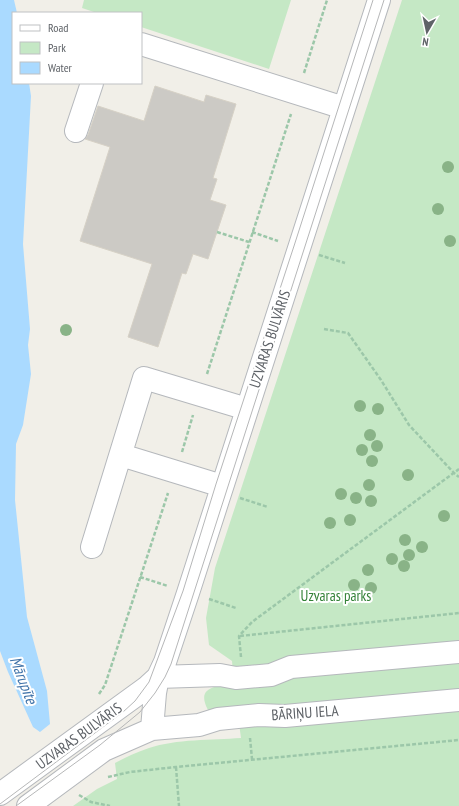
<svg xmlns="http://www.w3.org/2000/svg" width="459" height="806" viewBox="0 0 459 806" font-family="'PT Sans Narrow',sans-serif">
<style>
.green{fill:#c5e8c5}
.water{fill:#aadaff}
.building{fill:#cccac5;stroke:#d6d1c6}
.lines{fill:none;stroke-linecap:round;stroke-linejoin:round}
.minor-casing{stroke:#b5b8bc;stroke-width:24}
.path{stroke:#9cc7a9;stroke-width:2.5;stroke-dasharray:4 2;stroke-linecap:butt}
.minor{stroke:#fff;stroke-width:22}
.tram{stroke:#b6b7b8;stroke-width:1}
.tree{fill:#89b387}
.labels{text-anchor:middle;stroke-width:4;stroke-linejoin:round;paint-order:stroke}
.street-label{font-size:15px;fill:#5f6368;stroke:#fff}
.park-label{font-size:15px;fill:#348238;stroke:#fff}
.water-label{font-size:16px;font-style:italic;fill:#4174aa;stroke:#fff}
</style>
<rect width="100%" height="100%" fill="#f1efe8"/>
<path class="green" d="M84,0H291L269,69L141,27V13H97L82,8Z
M402,0H459V806H73L97,789L117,779L115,763C126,757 137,752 149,748C176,739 212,740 241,738L237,709L212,711L208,710C195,686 218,686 234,684L232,661L209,645L206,618L215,568Z"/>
<path class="water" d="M0,0H14L17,13H13V83H29L31,96L23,244L30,329L28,345L31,374L23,425L16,444L15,500L27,617L47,691L50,724L40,732L33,727L8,672L0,651Z"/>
<path class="building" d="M155,86L204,102L206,95L236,104L213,178L217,179L210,200L226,205L208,259L193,254L186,274L182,273L158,347L128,337L152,264L80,241L110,147L85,139L88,135L98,106L144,121Z"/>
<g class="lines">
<g class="minor-casing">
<path id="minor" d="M141,44L344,108
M76,131L92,83
M121,455L222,486
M92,547L144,378L247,409
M158,677L220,675L236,678L271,675L291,667L459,652
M152,729L155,693L158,677L165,662L188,593L379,0
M0,794L146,688L158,677
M28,806L104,750L152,729L199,725L218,719L259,715L285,716L459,700"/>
</g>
<path class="path" d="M304,73L327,0
M217,232L249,242
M252,232L278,241
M319,255L345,263
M324,329L348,333L381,380L409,425L454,473L459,477
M207,374L291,114
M182,452L193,415
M240,498L268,507
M140,577L168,586
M209,599L236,608
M240,636L459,613
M241,657L239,636L252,622L459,469
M99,694L105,685L168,493
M250,738L252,759
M176,767L179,806
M108,777L130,772L176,767L459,740
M79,795L91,802L110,806"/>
<use href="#minor" class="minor"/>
<path class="tram" d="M0,804L123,712L135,701L149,682L183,591L216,484L294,246L373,0
M16,806L100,745L140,712L155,693L165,677L171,664L384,0"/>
</g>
<g class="tree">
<circle cx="448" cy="167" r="6"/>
<circle cx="438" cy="209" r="6"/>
<circle cx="450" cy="241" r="6"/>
<circle cx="66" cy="330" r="6"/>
<circle cx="360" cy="406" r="6"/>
<circle cx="378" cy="409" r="6"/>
<circle cx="370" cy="435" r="6"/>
<circle cx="377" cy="446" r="6"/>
<circle cx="362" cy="450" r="6"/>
<circle cx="372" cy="461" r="6"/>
<circle cx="408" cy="475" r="6"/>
<circle cx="369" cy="485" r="6"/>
<circle cx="341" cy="494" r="6"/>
<circle cx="356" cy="498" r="6"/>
<circle cx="371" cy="501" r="6"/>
<circle cx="444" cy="516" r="6"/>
<circle cx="350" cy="520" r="6"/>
<circle cx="330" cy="523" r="6"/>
<circle cx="405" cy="540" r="6"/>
<circle cx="422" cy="547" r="6"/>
<circle cx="409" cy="555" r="6"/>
<circle cx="392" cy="559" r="6"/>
<circle cx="404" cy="566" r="6"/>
<circle cx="368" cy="570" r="6"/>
<circle cx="354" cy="585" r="6"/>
<circle cx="371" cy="588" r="6"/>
</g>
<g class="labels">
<g class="street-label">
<text transform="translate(270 339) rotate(-72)" y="5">UZVARAS BULVĀRIS</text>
<text transform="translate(305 713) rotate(-4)" y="5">BĀRIŅU IELA</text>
<text transform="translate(79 736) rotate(-36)" y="5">UZVARAS BULVĀRIS</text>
</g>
<g class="park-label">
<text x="336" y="601">Uzvaras parks</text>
</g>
<g class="water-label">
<text transform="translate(24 680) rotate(69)" y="6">Mārupīte</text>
</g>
</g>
<rect x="12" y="12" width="130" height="72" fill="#ffffff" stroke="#bfc1c3"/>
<rect x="20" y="25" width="20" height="6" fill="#ffffff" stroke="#bfc1c3"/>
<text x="48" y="32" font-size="12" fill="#5f6368">Road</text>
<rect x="20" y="42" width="20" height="12" fill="#c5e8c5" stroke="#bfc1c3"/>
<text x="48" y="52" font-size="12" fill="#5f6368">Park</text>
<rect x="20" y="62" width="20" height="12" fill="#aadaff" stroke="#bfc1c3"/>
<text x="48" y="72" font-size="12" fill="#5f6368">Water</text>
<g transform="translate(427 32) rotate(189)" stroke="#ffffff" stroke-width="3" paint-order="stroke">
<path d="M0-3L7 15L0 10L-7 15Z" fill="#5f6368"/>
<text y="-6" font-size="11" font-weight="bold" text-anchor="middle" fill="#5f6368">N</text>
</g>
</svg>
